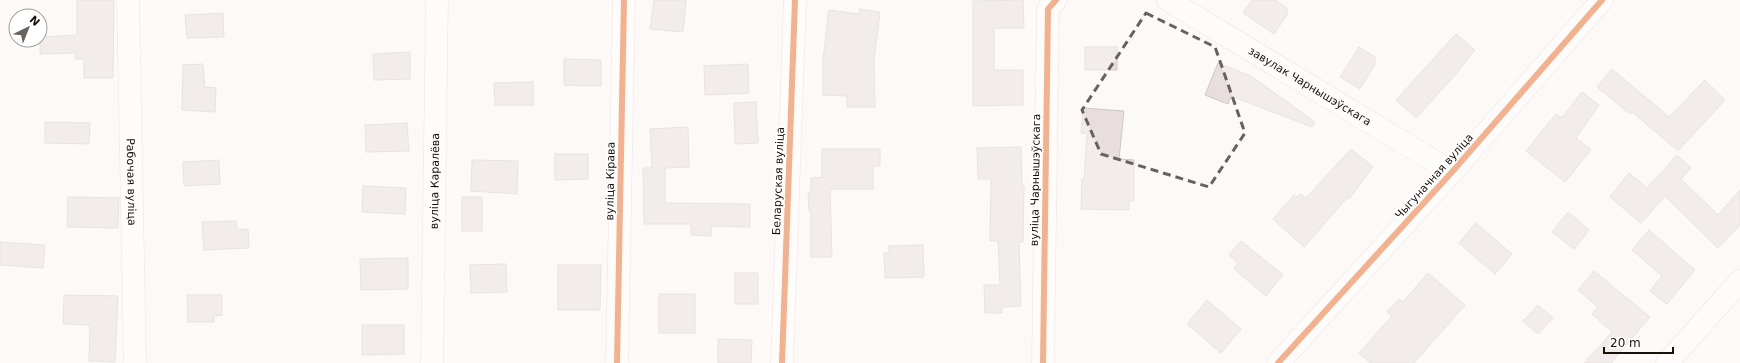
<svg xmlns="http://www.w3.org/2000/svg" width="1740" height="363" viewBox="0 0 1740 363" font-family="'DejaVu Sans',sans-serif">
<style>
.building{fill:#e7dedd;stroke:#cfc8c6}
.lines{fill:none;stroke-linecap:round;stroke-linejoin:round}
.minor-casing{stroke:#d3cec8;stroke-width:23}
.minor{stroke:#fffefe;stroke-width:22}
.cycleway-casing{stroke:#fff;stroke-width:8}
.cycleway{stroke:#e8590c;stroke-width:6}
.marked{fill:none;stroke:#68625d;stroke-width:3;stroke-dasharray:8 5;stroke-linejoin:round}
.labels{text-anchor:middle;stroke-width:3.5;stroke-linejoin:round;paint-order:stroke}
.street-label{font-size:11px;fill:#18110a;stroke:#fff}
</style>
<rect width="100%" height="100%" fill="#fcf9f7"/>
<path class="building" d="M77,0H114L113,78H84V59H75V53L40,54V37L77,35Z
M654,0H686L683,32L650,29Z
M1023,0L1024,28H994V70H1023V105L973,106V1Z
M1252,0H1275L1288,9L1286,12L1288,13L1274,34L1243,13Z
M859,9L880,12L874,60L875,107H847V96L823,95V60L829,10L859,14Z
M223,13L224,37L187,38L185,15Z
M1456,34L1475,50L1456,74L1416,118L1396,100Z
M1085,47H1117V70H1085Z
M1359,47L1375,57V64L1360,89L1340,77Z
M410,52V79L374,80L373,54Z
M564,59L601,60V86L564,85Z
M1218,63L1251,76L1315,122L1312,127L1231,96L1228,104L1205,95Z
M203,64L205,87L216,88L215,112L182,110L183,65Z
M748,64L749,93L705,95L704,66Z
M1612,69L1669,117L1705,80L1725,100L1678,151L1632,112L1630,114L1597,87Z
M533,82V105H495L494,83Z
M1582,92L1599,105L1576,138L1591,150L1565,182L1526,151L1556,114L1562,118Z
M756,102L758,143L735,144L734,103Z
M1083,108L1124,111L1119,159L1134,160V201H1129V210L1081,209L1082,178L1084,179L1087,134L1081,133Z
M45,122L90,123L89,144L45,143Z
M407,123L409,151L366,152L365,125Z
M688,127L689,167L665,168V203L750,204V227L712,226L711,236L691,235V224H644L643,168H652L650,129Z
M1021,147L1022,186H1024L1023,242H1019L1021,306L1002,307V313H985L984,285H1000L998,241H990L991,179H978L977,148Z
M822,149H880V166H873V189H830L832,257H811V211H809L808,193H811V178L822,177Z
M1351,149L1373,167L1349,199L1347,198L1304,247L1273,219L1294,195L1297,197L1301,194L1306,198Z
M555,154H588V179L555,180Z
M1677,155L1691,168L1681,179L1718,215L1740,190V225L1718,248L1665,196L1641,223L1610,197L1629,173L1647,188Z
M219,160L220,184L184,186L183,162Z
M472,160L518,161L517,194L471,191Z
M363,186L406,188L405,214L362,212Z
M68,197L119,198L118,228L67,227Z
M462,197H482V231H462Z
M1568,212L1589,230L1574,249L1552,232Z
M236,221L237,230L248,229L249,248L204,250L202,222Z
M1476,223L1512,254L1495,274L1459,243Z
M1649,230L1695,270L1667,304L1650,291L1662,276L1632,250Z
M1241,241L1283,275L1266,296L1234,269L1238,263L1229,255Z
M0,242L45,245L43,268L0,265Z
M923,245L924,277L885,278L884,253H889V246Z
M408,258V289L361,290L360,259Z
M506,264L507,292L471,293L470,265Z
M558,265H601L600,310H558Z
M1594,271L1650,317L1611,363H1584L1612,332L1592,314L1598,307L1578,290Z
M735,273H758V304H735Z
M1428,273L1465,305L1414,363H1370L1359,353L1392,316L1387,312L1399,299L1403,302Z
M659,294H695V333H659Z
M64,295L118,296L115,362L89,361L90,325L63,324Z
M187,295H222V315L214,316V322H188Z
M1207,300L1241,329L1221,353L1187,324Z
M1538,305L1553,318L1538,334L1523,321Z
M362,325H404V354L362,355Z
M718,339L752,340L751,363H718Z"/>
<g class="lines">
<g class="minor-casing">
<g id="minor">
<path id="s1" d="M128,0L135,363"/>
<path id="s2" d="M1168,0L1452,172"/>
<path id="s3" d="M432,363L437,0"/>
<path d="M617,363L624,0"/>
<path d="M782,363L795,0"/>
<path d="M1043,363L1048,9L1056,0"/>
<path d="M1278,363L1452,172L1602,0"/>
<path d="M1667,363L1740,281"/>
</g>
</g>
<use href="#minor" class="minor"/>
<g class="cycleway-casing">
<path id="cycleway" d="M617,363L624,0
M782,363L795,0
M1043,363L1048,9L1056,0
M1278,363L1452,172L1602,0"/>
</g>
<use href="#cycleway" class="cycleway"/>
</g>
<path d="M0 0H1740V363H0ZM1146,13L1215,47L1245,133L1209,187L1101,154L1082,110Z" fill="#fcf9f7" fill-opacity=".55" fill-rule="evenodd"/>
<path class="marked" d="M1146,13L1215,47L1245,133L1209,187L1101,154L1082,110Z"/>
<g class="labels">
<g class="street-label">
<text dy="4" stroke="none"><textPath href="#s2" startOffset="166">завулак Чарнышэўскага</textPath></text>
<text transform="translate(1434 176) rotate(-48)" y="4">Чыгуначная вуліца</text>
<text transform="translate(1035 180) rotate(-89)" y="4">вуліца Чарнышэўскага</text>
<text transform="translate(610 181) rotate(-89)" y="4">вуліца Кірава</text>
<text transform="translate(778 181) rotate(-88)" y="4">Беларуская вуліца</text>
<text dy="4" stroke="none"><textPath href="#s1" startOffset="182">Рабочая вуліца</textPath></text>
<text dy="4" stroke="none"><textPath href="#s3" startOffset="182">вуліца Каралёва</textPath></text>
</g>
</g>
<g transform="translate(28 28) rotate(43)"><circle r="19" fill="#ffffff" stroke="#a3a09d"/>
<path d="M0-3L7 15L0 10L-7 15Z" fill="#68625d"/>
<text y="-6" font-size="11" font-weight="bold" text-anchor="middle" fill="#18110a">N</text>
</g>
<path d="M1604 347v6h69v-6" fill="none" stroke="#18110a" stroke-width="2"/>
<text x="1610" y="347" font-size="12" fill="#18110a" stroke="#ffffff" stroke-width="3" paint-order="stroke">20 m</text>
</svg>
